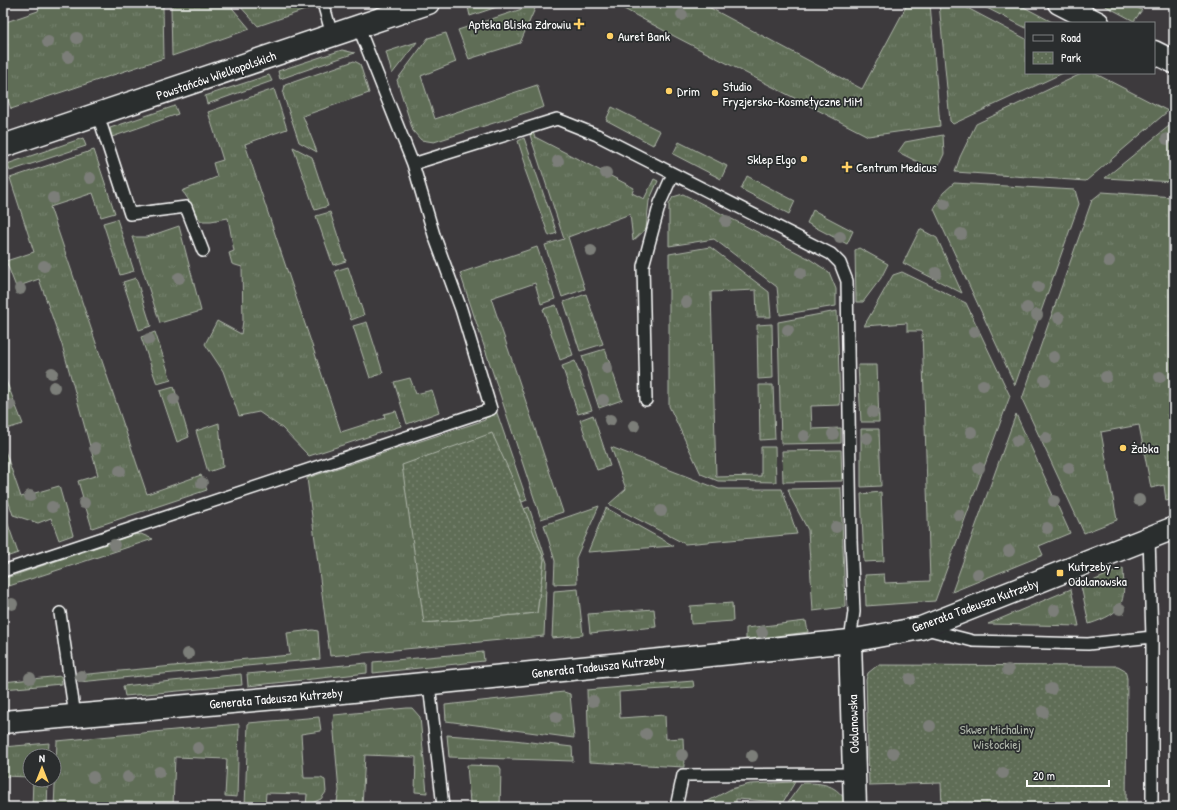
<svg xmlns="http://www.w3.org/2000/svg" width="1177" height="810" viewBox="0 0 1177 810" font-family="'Patrick Hand',sans-serif">
<style>
.grass{fill:url(#grass-tufts);stroke:#afb6aa}
.park{fill:url(#park-dots);stroke:#afb6aa}
.lines{fill:none;stroke-linecap:round;stroke-linejoin:round}
.service-casing{stroke:#fff;stroke-width:14}
.minor-casing{stroke:#fff;stroke-width:25}
.secondary-casing{stroke:#fff;stroke-width:25}
.service{stroke:#2a2d2e;stroke-width:11}
.minor{stroke:#2a2d2e;stroke-width:22}
.secondary{stroke:#2a2d2e;stroke-width:22}
.tree{fill:#7c7e79}
.poi-dot{fill:#ffd166;stroke:#2a2d2e;stroke-width:1.5}
.labels{text-anchor:middle;stroke-width:3.5;stroke-linejoin:round;paint-order:stroke}
.poi-label{font-size:13px;fill:#fff;stroke:#2a2d2e;text-anchor:start}
.street-label{font-size:13px;fill:#fff;stroke:#2a2d2e}
.park-label{font-size:13px;fill:#afb6aa;stroke:#2a2d2e}
</style>
<defs>
<pattern id="grass-tufts" width="24" height="20" patternUnits="userSpaceOnUse"><rect width="24" height="20" fill="#5f6d56"/><path d="M3 7l-1-3M5 7V3M7 7l1-3M15 17l-1-3M17 17v-4M19 17l1-3" fill="none" stroke="#77836f"/></pattern>
<pattern id="park-dots" width="8" height="8" patternUnits="userSpaceOnUse"><rect width="8" height="8" fill="#5f6d56"/><path d="M2 2h.1M6 6h.1" fill="none" stroke="#77836f" stroke-width="1.8" stroke-linecap="round"/></pattern>
</defs>
<rect width="100%" height="100%" fill="#3d3a3d"/>
<filter id="ink" filterUnits="userSpaceOnUse"><feTurbulence type="fractalNoise" baseFrequency=".025" numOctaves="2"/><feDisplacementMap in="SourceGraphic" scale="8" xChannelSelector="R" yChannelSelector="G"/><feConvolveMatrix kernelMatrix="1 2 1 2 8 2 1 2 1" color-interpolation-filters="sRGB"/></filter>
<g filter="url(#ink)">
<path class="grass" d="M41,3H165L163,7L164,58L11,109L3,85V23L38,11Z
M174,3H228L250,29L172,56L171,8Z
M237,3H307L308,9L258,26Z
M474,3H509L470,16L468,7Z
M613,3H701L862,89L908,3H930L940,126L868,136L674,36Z
M939,3H958L1026,39V73H1063L953,124L950,121Z
M977,3H1016L1054,23H1026V28Z
M1100,3H1128L1142,10L1134,21Z
M537,4L520,43L469,59L458,30Z
M446,33L456,62L421,76L435,119L537,85L544,107L434,142L421,140L413,131L397,80L428,38Z
M417,42L392,74L386,52Z
M342,50L355,53L280,79L278,71Z
M354,61L360,64L369,93L303,116L317,152L299,142L283,94L285,85Z
M1083,73H1094L1168,111L1086,181L955,172L960,157L976,124Z
M269,75L272,81L207,104L205,96Z
M274,89L287,129L245,144L341,432L385,418L384,414L396,411L401,426L309,456L282,428L259,412L239,416L223,371L205,344L217,321L241,334L243,321L242,267L232,264L229,253L234,251L228,218L211,221H201C192,210 191,201 182,191L217,177L213,163L223,160L208,112Z
M175,106L178,114L112,137L110,128Z
M612,107L660,131L653,145L606,120Z
M1174,122V182L1105,178Z
M533,133L535,137L634,188L632,193L644,199L654,179L658,181L649,201L646,229L633,241L630,214L568,237L585,289L562,297L545,245L564,239L530,135Z
M943,135L944,154L936,171L898,152L905,142Z
M83,138L86,146L10,171L7,164Z
M524,138L557,233L549,236L524,167L526,166L518,141Z
M679,142L727,166L721,179L673,154Z
M293,147L312,157L328,206L315,210Z
M94,150L115,213L101,217L93,193L50,207L147,494L201,475L207,490L92,528L78,481L98,475L62,345L39,279L16,287L6,261L34,252L10,178Z
M747,176L795,201L789,214L741,189Z
M954,183L1075,190L1079,204L1015,385L934,209L943,193Z
M1102,192L1174,197L1173,499L1166,501L1164,485L1151,488L1139,425L1101,432L1117,520L1084,533L1022,399L1092,200Z
M683,194L808,258L829,272L836,289V306L780,315L777,287L714,239L669,246V204L673,197Z
M813,210L853,231L847,244L807,223Z
M330,212L346,261L333,265L316,216Z
M117,219L134,271L120,275L103,223Z
M179,226L201,311L160,323L132,237H147Z
M920,229L937,238L962,293L903,263Z
M537,247L555,299L541,304L535,283L491,298L563,512L541,519L460,273Z
M710,247L769,292L771,317H757L756,290L711,292L716,477L761,476V447H775L776,482L718,481L701,474L669,406V254Z
M859,248L888,264L881,278L863,302H856L855,250Z
M348,267L364,315L351,320L335,271Z
M902,272L966,303L1010,396L935,601L866,606L865,575L884,574L885,583L930,581L922,331H907V323L864,326L893,275Z
M136,278L151,326L139,330L123,282Z
M586,294L603,344L580,351L564,302Z
M556,305L573,355L560,360L543,309Z
M837,311L840,405L811,406L812,429L841,428V443L781,444L778,322Z
M367,322L383,373L370,378L353,326Z
M772,324L773,378L758,379L757,325Z
M155,332L171,380L157,384L141,337Z
M605,349L622,400L599,408L582,356Z
M575,361L592,410L578,414L562,366Z
M858,365H877L879,422H861Z
M3,373L23,424L3,430Z
M410,378L416,394L432,390L439,412L407,424L394,382Z
M759,385H773L775,439L760,440Z
M174,387L189,437L177,442L160,391Z
M496,410L527,500L522,502L511,475L424,623L537,613L544,559L524,509L529,507L547,563L544,636L330,656L307,478L485,420L486,413Z
M1016,414L1070,533L1039,546L1043,555L952,592Z
M593,415L610,466L597,470L580,420Z
M219,423L223,467L208,472L196,431Z
M861,429H879L881,486L861,487Z
M3,445L21,497L59,486L73,535L59,540L51,518L38,523L13,515L3,485Z
M611,447L719,489H782L797,534L685,544L609,504L626,489Z
M841,450L842,481L783,482L782,451Z
M841,488L845,607L813,611L808,530L791,498L788,489Z
M881,492L884,561L864,562L861,494Z
M599,506L576,558L577,583L554,584L555,561L544,525Z
M606,508L674,546L588,552Z
M3,510L18,553L3,558Z
M141,534L153,539L3,588V579L133,535Z
M1123,568C1125,604 1125,612 1089,624L1081,586Z
M578,589L583,635L552,638L554,591Z
M1071,589L1079,626L988,624Z
M732,603L733,621L691,624L690,606Z
M654,609L656,627L590,633L588,614Z
M806,621L808,632L746,640V628Z
M313,630L318,631L320,659L79,682L78,675L290,655L287,633Z
M483,652L484,661L373,673V662Z
M367,663V673L248,686L247,674Z
M241,674L242,685L125,696L123,686Z
M61,676L62,684L3,689V682Z
M693,681L694,687L619,692L620,718L665,715L666,739L683,738L684,767L589,762L587,690Z
M564,692L570,694L574,738L446,721L445,705Z
M407,708H412L420,717L427,793L415,792L416,757L365,755L362,807H336L339,791L333,721L334,715Z
M319,717L321,731L301,734L304,778H321L325,780L326,792L321,799L306,806L307,794L266,793L265,807H245L248,723Z
M239,724L237,797L225,796L227,759L175,757L173,807H54L57,741Z
M447,735L514,740L572,747L573,761L449,757Z
M49,743L48,756H30V777L3,776V747Z
M467,765L499,766L501,769L500,807L470,803Z
M33,780H48L47,807H32Z
M795,782L783,802L736,799V806L718,805V807H697L731,789L750,784Z
M802,783C824,783 836,784 848,804L788,802Z"/>
<path class="park" d="M492,433L511,475L544,559L537,613L424,623L402,465Z
M878,665L1118,666L1125,670L1127,678L1126,807H942L941,783L869,785L866,680L868,673Z"/>
<g class="lines">
<g class="service-casing">
<path id="service" d="M323,3L332,35
M98,115L130,214L186,207L203,251
M413,164L557,119L597,135L831,254L840,263L847,281L851,540L854,612L850,641
M646,400L643,266L660,203L673,174
M1149,538L1152,637
M3,571L491,409L461,309L434,235L413,164L358,26
M60,613L75,716
M926,629L973,641L1088,644L1152,637V807
M429,684L443,807
M676,807L683,775L854,774"/>
</g>
<g class="minor-casing">
<path id="minor" d="M3,146L428,3
M850,641L855,807
M3,722L323,694L850,641L921,628L1174,528"/>
</g>
<g class="secondary-casing">
<path id="secondary" d="M1059,3L1098,23
M1154,52L1174,62"/>
</g>
<use href="#service" class="service"/>
<use href="#minor" class="minor"/>
<use href="#secondary" class="secondary"/>
</g>
<g class="tree">
<circle cx="682" cy="15" r="6"/>
<circle cx="77" cy="38" r="6"/>
<circle cx="48" cy="42" r="6"/>
<circle cx="68" cy="57" r="6"/>
<circle cx="1167" cy="139" r="6"/>
<circle cx="558" cy="161" r="6"/>
<circle cx="606" cy="173" r="6"/>
<circle cx="90" cy="178" r="6"/>
<circle cx="53" cy="198" r="6"/>
<circle cx="945" cy="204" r="6"/>
<circle cx="726" cy="221" r="6"/>
<circle cx="961" cy="234" r="6"/>
<circle cx="840" cy="237" r="6"/>
<circle cx="591" cy="251" r="6"/>
<circle cx="1109" cy="261" r="6"/>
<circle cx="44" cy="266" r="6"/>
<circle cx="801" cy="273" r="6"/>
<circle cx="936" cy="273" r="6"/>
<circle cx="179" cy="278" r="6"/>
<circle cx="1038" cy="287" r="6"/>
<circle cx="20" cy="289" r="6"/>
<circle cx="686" cy="302" r="6"/>
<circle cx="1027" cy="308" r="6"/>
<circle cx="1037" cy="315" r="6"/>
<circle cx="1059" cy="318" r="6"/>
<circle cx="788" cy="330" r="6"/>
<circle cx="974" cy="332" r="6"/>
<circle cx="149" cy="339" r="6"/>
<circle cx="1054" cy="357" r="6"/>
<circle cx="607" cy="368" r="6"/>
<circle cx="52" cy="373" r="6"/>
<circle cx="1106" cy="377" r="6"/>
<circle cx="1160" cy="377" r="6"/>
<circle cx="1045" cy="380" r="6"/>
<circle cx="983" cy="385" r="6"/>
<circle cx="54" cy="387" r="6"/>
<circle cx="174" cy="399" r="6"/>
<circle cx="603" cy="400" r="6"/>
<circle cx="10" cy="405" r="6"/>
<circle cx="873" cy="412" r="6"/>
<circle cx="610" cy="420" r="6"/>
<circle cx="634" cy="426" r="6"/>
<circle cx="971" cy="432" r="6"/>
<circle cx="833" cy="434" r="6"/>
<circle cx="804" cy="436" r="6"/>
<circle cx="867" cy="438" r="6"/>
<circle cx="1046" cy="438" r="6"/>
<circle cx="1017" cy="441" r="6"/>
<circle cx="95" cy="448" r="6"/>
<circle cx="979" cy="468" r="6"/>
<circle cx="1069" cy="468" r="6"/>
<circle cx="120" cy="471" r="6"/>
<circle cx="202" cy="483" r="6"/>
<circle cx="30" cy="496" r="6"/>
<circle cx="1139" cy="500" r="6"/>
<circle cx="1054" cy="501" r="6"/>
<circle cx="84" cy="503" r="6"/>
<circle cx="52" cy="507" r="6"/>
<circle cx="661" cy="511" r="6"/>
<circle cx="959" cy="515" r="6"/>
<circle cx="836" cy="527" r="6"/>
<circle cx="1047" cy="528" r="6"/>
<circle cx="114" cy="545" r="6"/>
<circle cx="1009" cy="551" r="6"/>
<circle cx="978" cy="574" r="6"/>
<circle cx="12" cy="604" r="6"/>
<circle cx="1120" cy="609" r="6"/>
<circle cx="1055" cy="610" r="6"/>
<circle cx="762" cy="632" r="6"/>
<circle cx="188" cy="654" r="6"/>
<circle cx="1008" cy="670" r="6"/>
<circle cx="81" cy="676" r="6"/>
<circle cx="30" cy="678" r="6"/>
<circle cx="910" cy="679" r="6"/>
<circle cx="1051" cy="689" r="6"/>
<circle cx="593" cy="701" r="6"/>
<circle cx="1043" cy="712" r="6"/>
<circle cx="556" cy="717" r="6"/>
<circle cx="930" cy="726" r="6"/>
<circle cx="646" cy="734" r="6"/>
<circle cx="198" cy="748" r="6"/>
<circle cx="893" cy="753" r="6"/>
<circle cx="682" cy="755" r="6"/>
<circle cx="752" cy="756" r="6"/>
<circle cx="159" cy="772" r="6"/>
<circle cx="1003" cy="773" r="6"/>
<circle cx="93" cy="777" r="6"/>
<circle cx="128" cy="777" r="6"/>
</g>
</g>
<g class="poi-dot">
<path d="M577 18h4v4h4v4h-4v4h-4v-4h-4v-4h4z"/>
<circle cx="610" cy="36" r="4"/>
<circle cx="669" cy="91" r="4"/>
<circle cx="715" cy="93" r="4"/>
<circle cx="804" cy="159" r="4"/>
<path d="M845 161h4v4h4v4h-4v4h-4v-4h-4v-4h4z"/>
<circle cx="1123" cy="448" r="4"/>
<rect x="1056" y="569" width="8" height="8" rx="2"/>
</g>
<g class="labels">
<g class="poi-label">
<text x="571" y="29" text-anchor="end">Apteka Bliska Zdrowiu</text>
<text x="618" y="41">Auret Bank</text>
<text x="723" y="91">Studio<tspan x="723" dy="15">Fryzjersko-Kosmetyczne MiM</tspan></text>
<text x="677" y="96">Drim</text>
<text x="796" y="164" text-anchor="end">Sklep Elgo</text>
<text x="856" y="172">Centrum Medicus</text>
<text x="1131" y="453">Żabka</text>
<text x="1068" y="571">Kutrzeby -<tspan x="1068" dy="15">Odolanowska</tspan></text>
</g>
<g class="street-label">
<text transform="translate(216 75) rotate(-19)" y="5">Powstańców Wielkopolskich</text>
<text transform="translate(975 605) rotate(-20)" y="5">Generała Tadeusza Kutrzeby</text>
<text transform="translate(598 666) rotate(-6)" y="5">Generała Tadeusza Kutrzeby</text>
<text transform="translate(276 698) rotate(-5)" y="5">Generała Tadeusza Kutrzeby</text>
<text transform="translate(853 724) rotate(-92)" y="5">Odolanowska</text>
</g>
<g class="park-label">
<text x="997" y="734">Skwer Michaliny<tspan x="997" dy="15">Wisłockiej</tspan></text>
</g>
</g>
<rect width="1177" height="810" fill="none" stroke="#2a2d2e" stroke-width="16"/>
<rect x="8" y="8" width="1161" height="794" fill="none" stroke="#fff" stroke-width="1.5" filter="url(#ink)"/>
<rect x="1025" y="22" width="130" height="52" fill="#2a2d2e" stroke="#7f8182"/>
<rect x="1033" y="35" width="20" height="6" fill="#2a2d2e" stroke="#7f8182"/>
<text x="1061" y="42" font-size="12" fill="#ffffff">Road</text>
<rect x="1033" y="52" width="20" height="12" fill="url(#park-dots)" stroke="#7f8182"/>
<text x="1061" y="62" font-size="12" fill="#ffffff">Park</text>
<g transform="translate(42 768)"><circle r="19" fill="#2a2d2e" stroke="#7f8182"/>
<path d="M0-3L7 15L0 10L-7 15Z" fill="#ffd166"/>
<text y="-6" font-size="11" font-weight="bold" text-anchor="middle" fill="#ffffff">N</text>
</g>
<path d="M1027 780v6h82v-6" fill="none" stroke="#ffffff" stroke-width="2"/>
<text x="1033" y="780" font-size="12" fill="#ffffff" stroke="#2a2d2e" stroke-width="3" paint-order="stroke">20 m</text>
</svg>
